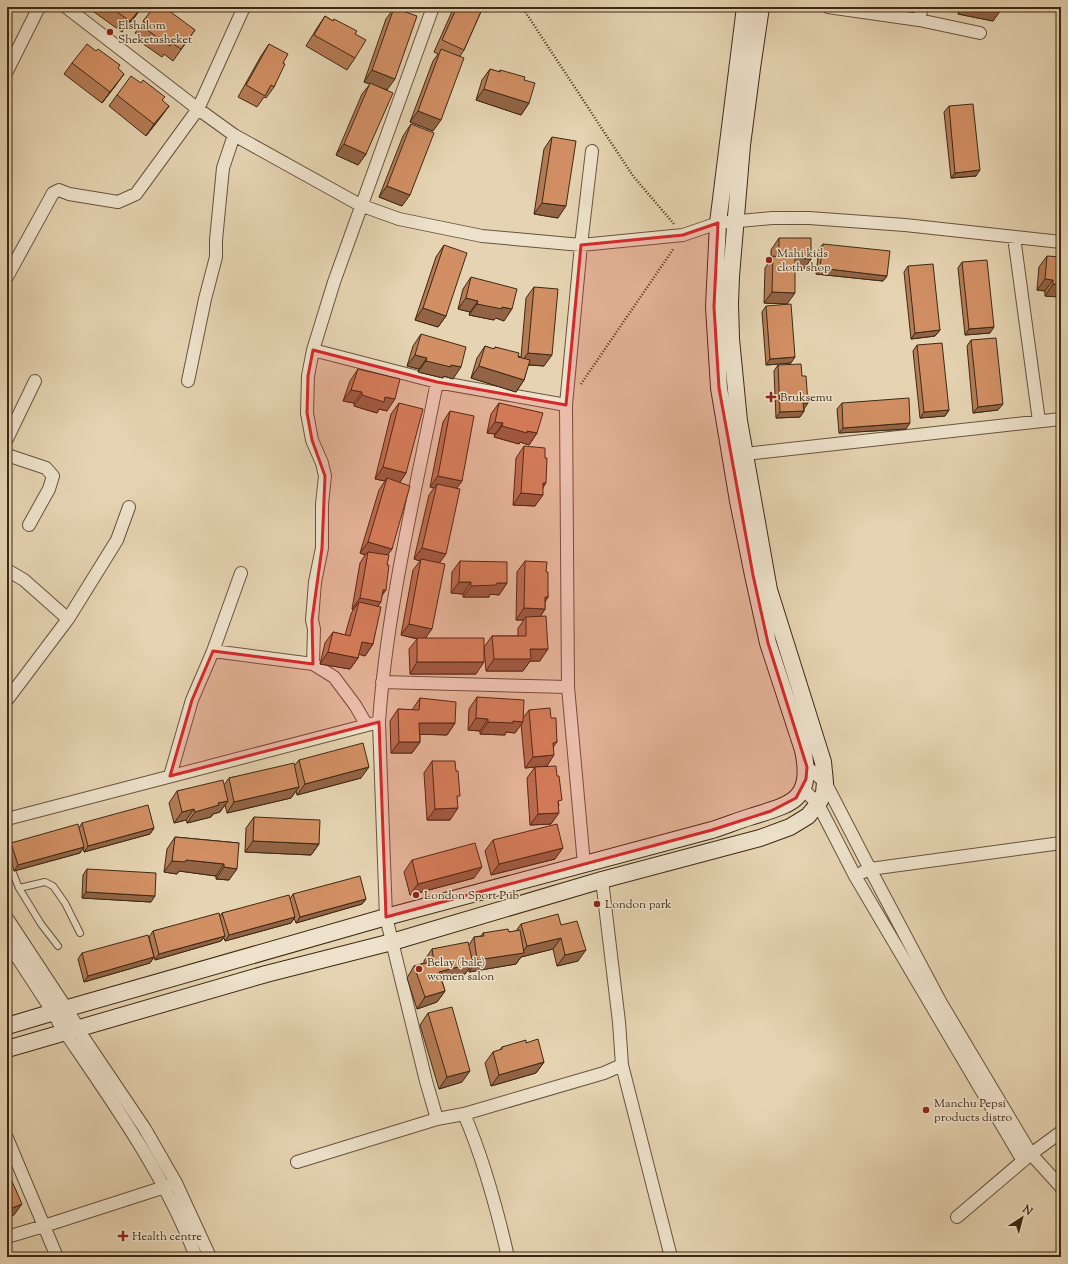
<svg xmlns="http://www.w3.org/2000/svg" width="1068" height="1264" viewBox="0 0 1068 1264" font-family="'Sorts Mill Goudy',serif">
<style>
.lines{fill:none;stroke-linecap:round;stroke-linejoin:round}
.service-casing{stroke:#67543c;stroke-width:8}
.minor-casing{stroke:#67543c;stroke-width:14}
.tertiary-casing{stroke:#67543c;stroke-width:16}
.secondary-casing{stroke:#3d2915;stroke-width:18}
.path{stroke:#3d2915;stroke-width:2.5;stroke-dasharray:1 2;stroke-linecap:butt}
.service{stroke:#eee2cc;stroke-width:6}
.minor{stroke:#eee2cc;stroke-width:12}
.tertiary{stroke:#eee2cc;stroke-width:14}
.secondary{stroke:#eee2cc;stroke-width:16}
.wall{fill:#b47b55;stroke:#3d2915}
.shaded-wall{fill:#926445;stroke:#3d2915}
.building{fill:#d18f63;stroke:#3d2915}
.marked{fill:#d62828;fill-opacity:0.2;stroke:#d62828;stroke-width:3;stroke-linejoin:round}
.poi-dot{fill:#8f2418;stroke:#eee2cc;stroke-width:1.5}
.labels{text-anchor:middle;stroke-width:3;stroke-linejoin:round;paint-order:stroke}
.poi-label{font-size:12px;fill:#3d2915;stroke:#eee2cc;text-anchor:start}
</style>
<rect width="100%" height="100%" fill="#e5d3b1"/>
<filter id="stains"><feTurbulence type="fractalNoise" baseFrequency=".005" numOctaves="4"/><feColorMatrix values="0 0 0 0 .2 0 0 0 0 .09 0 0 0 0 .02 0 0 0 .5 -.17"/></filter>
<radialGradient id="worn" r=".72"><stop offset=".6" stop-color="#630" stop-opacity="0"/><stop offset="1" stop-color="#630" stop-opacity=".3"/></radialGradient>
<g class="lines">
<g class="service-casing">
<path id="service" d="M7,858L19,888L41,924L58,946
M19,888L45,882L53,886L65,903L80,933"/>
</g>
<g class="minor-casing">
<path id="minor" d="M244,7L198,109L234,135L360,205L399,219L482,236L581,245L683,235L718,223L772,218H809L905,225L1061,242
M828,7L919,20L980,33
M919,20L922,7
M7,71L39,7
M1014,237L1039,421
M7,277L53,193L59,190L69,194L118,202L136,194L198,109L66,7
M313,350L437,382
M188,381L205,299L216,257V240L223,168L234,135
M7,439L35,381
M745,454L1061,419
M7,455L46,468L53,476L49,489L29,525
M7,570L24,580L68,619
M213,651L241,573
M382,682L568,687
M7,700L68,619L117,540L129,507
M379,722L386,917L426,1081L437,1119L464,1114C484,1160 497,1209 508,1257
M366,724L355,705L334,677L313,664L314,629L312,620L315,582L322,548V504L325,476L322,463L312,440L307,413L308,376L313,350L334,282L433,7
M807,767L825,782L870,869L941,1003L1031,1154L957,1217
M170,776L192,700L213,651L313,664
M802,788L818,804L855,876L1023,1161
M7,819L379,722C387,607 415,494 437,382L566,405
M584,864L568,687L566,405L581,245L592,151
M863,872L870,869L1061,843
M77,1028L145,1129L176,1183L210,1257
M65,1032C114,1104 165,1175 196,1257
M622,1065L671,1257
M464,1114L604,1073L622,1065L619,1022L602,880
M1061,1132L1031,1154L1061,1187
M7,1138L44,1226L171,1185
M297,1162L437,1119
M7,1237L44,1226L57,1257"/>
</g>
<g class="tertiary-casing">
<path id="tertiary" d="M7,920L65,1008L77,1028
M7,940L54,1012L65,1032"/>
</g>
<g class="secondary-casing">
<path id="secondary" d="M7,1026L54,1012L386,917L712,830C725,826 737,821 750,817C791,804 814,801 803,750L768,643L753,575L738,501L719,388L714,307L718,223L745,7
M7,1049L266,974L392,942L602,880L760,838L790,827L808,816L818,804L824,793L825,782L823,762L769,590L739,421L731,339L730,304L731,276L742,145L752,68L761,7"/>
</g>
<path class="path" d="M522,7L633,176L674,224
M581,384L674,248"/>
<use href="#service" class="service"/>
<use href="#minor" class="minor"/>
<use href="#tertiary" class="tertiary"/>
<use href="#secondary" class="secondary"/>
</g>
<path class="wall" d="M87,7H142L134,18L122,32Z
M154,7L195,30L173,61L164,54L162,57L139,41L142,37L135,33Z
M454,7H483L464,50L460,56L433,131L410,122L433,61L438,54L434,52Z
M952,7H1001L993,21L958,14L959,8Z
M394,8L387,90L382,88L366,154L358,165L336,155L362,94L370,84L364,82L386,19Z
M325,16L333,21L334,19L355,58L347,70L306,46L317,28Z
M269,44L283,63L274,87L266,98L264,97L257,107L238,97L261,56Z
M72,63L116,85L102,103L64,74Z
M490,69L499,72L500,70L529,103L521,115L476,100L482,80Z
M117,95L169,106L146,136L109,106Z
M949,106L976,176L951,178L944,112Z
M411,124L402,206L379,197L403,136Z
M552,137L558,218L534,214L544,149Z
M779,238L811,259L803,270H795L787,304L764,303L765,268L771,259V250Z
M823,244L887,276L883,281L816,274L819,249Z
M444,245L446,316L438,327L415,320L436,257Z
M1047,256L1061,297L1045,296V291L1037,290L1039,267Z
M962,262L990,333L965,335L958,268Z
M908,266L940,330L935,336L911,339L904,272Z
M471,277L504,321L496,318L494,320L469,315L470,312L458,309L463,289Z
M534,287L544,366L528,365L524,380L516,392L471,378L477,358L485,346L493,349L495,347L521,357L526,298Z
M766,306L791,363L766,365L762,312Z
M421,334L453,379L444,376L443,378L418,372L419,369L407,366L413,346Z
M971,340L998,410L973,413L967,346Z
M917,345L949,410L945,416L920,418L913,351Z
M778,365L804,409V411L800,417L776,418L774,371Z
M358,369L387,411L379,409L377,413L354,406V403L343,401L350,381Z
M399,403L406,473L400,482L392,549L387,555L382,596L378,606L373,644L365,656L359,654L358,658L350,669L320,664L325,643L333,632L345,635L351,614L353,610L352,609L360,563L365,555L360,553L379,490L385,481L375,479L391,414Z
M499,403L537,433L529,445L520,442L519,444L494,437L495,434L487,433L491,414Z
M842,403L906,429L839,433L837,409Z
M450,411L462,481L456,488L439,563L426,638L476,674H410L409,649L417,639L401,635L413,570L420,561L414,559L429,495L434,488L430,487L443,422Z
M524,446L543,488L535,506L513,505L516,458Z
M460,561L507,583L499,595L490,594L489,597H463V594L451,593L452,572Z
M525,561L546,572L548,597L545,602V609L540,617V661H530L523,671H486L484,647L492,636H518V628L524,620H516L517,572Z
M477,697L523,718L529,710L551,718L557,742L554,746L547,766L559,805L551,824L530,825L527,778L535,767L525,768L521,724L515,733L506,732L505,735L480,734V731L468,730L469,709Z
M420,698L455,723L447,735L420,734V742L412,753H391L390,721L398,709L412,710Z
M299,760L361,778L297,795L296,791L291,798L227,813L225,805L220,812L213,814L211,817L187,823L186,820L174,823L169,803L177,791L224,785L229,778L294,766Z
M432,761L456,771L457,800L450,820H427L424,773Z
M254,817L319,844L311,855L245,852L246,828Z
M82,823L154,828L150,834L84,852L83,848L80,853L14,871L7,849L11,843L79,828Z
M175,837L239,843L229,880L216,879V876L179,871L177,874L164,872L167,849Z
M493,840L555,859L491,875L485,851Z
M412,860L474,878L410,895L404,872Z
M87,869L151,902L82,898L83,875Z
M293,894L366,899L362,904L296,923L294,918L291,923L225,941L224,938L221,941L155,960L149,937L153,931L220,916L222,913L290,899Z
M521,924L561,925L578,961L557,966L553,949L521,957L516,964L469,972V968L465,974L442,981L445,991L437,1002L417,1009L407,978L414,966L424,963V961L432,949L469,945L474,937L481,936L483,933L509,932L516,931Z
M82,953L154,957L150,963L84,982L78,959Z
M428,1013L462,1082L439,1089L420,1025Z
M526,1043L544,1062L536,1073L491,1086L485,1063L493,1052L500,1050L502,1047Z"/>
<path class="shaded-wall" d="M142,7L134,18L122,32L130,21Z
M952,7H960L959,8Z
M963,7H988L1001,10L993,21L958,14Z
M372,70L395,79L387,90L364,82Z
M124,74L116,85L102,103L110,92Z
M484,89L529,103L521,115L476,100Z
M169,106L161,117L146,136L154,124Z
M418,111L441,120L433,131L410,122Z
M344,144L366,154L358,165L336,155Z
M980,170L976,176L951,178L955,173Z
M387,186L410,195L402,206L379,197Z
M542,203L566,206L558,218L534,214Z
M795,258L811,259L803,270H787Z
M820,268L887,276L883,281L816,274Z
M1045,279L1053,280L1045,291L1037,290Z
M1053,284L1061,285V297L1045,296Z
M772,292L795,293L787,304L764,303Z
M466,298L478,301L470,312L458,309Z
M477,304L502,307L512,309L504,321L496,318L494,320L469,315Z
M423,308L446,316L438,327L415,320Z
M994,327L990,333L965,335L969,329Z
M940,330L935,336L911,339L915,333Z
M528,353L552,355L544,366L520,364Z
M415,355L427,358L419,369L407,366Z
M795,357L791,363L766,365L770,359Z
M426,361L451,365L461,367L453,379L444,376L443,378L418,372Z
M479,366L524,380L516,392L471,378Z
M351,390L362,392L354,403L343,401Z
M362,395L385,397L395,399L387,411L379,409L377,413L354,406Z
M803,403H808L804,409Z
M1003,404L998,410L973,413L978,407Z
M949,410L945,416L920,418L924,412Z
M804,411L800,417L776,418L780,412Z
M495,422L503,423L495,434L487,433Z
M910,423L906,429L839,433L843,428Z
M502,426L537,433L529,445L520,442L519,444L494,437Z
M383,467L406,473L398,485L387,478L385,481L375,479Z
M438,476L462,481L454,492L437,484L434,488L430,487Z
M543,483H546L539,494Z
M521,493L543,495L535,506L513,505Z
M368,542L392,549L384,560L368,552L365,555L360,553Z
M422,548L446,554L438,565L421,559L420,561L414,559Z
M459,582H471L463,594L451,593Z
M497,583H507L499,595L490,594L489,597H463L471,586Z
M383,590H386L378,601L381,602L373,613L359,602L353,610L352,609L360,598Z
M545,597H548L540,609Z
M524,608L545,609L537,621L526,617L523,620H516Z
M409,624L432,629L424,640L401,635Z
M362,642L373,644L365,656L354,653Z
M530,649H548L540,661H530L523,671H486L494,659Z
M328,652L358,658L350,669L320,664Z
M417,662H484L476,674H410Z
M476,718L488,719L480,731L468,730Z
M513,721L523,722L515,733L506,732L505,735L480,734L488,722Z
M419,723H455L447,735L411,734Z
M399,742H420L412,753H391Z
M554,755L547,766L525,768L533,757Z
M369,767L361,778L297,795L305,784Z
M299,787L291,798L227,813L234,802Z
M228,801L220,812L213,814L211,817L187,823L195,812L218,803Z
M458,808L450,820H427L435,809Z
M194,809L186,820L174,823L182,812Z
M559,813L551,824L530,825L538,814Z
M154,828L150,834L84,852L88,846Z
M253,841L319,844L311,855L245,852Z
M84,847L80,853L14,871L18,865Z
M563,848L555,859L491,875L499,864Z
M186,860L224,864L216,876L179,871L177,874L164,872L172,861Z
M224,867L237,869L229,880L216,879Z
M482,867L474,878L410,895L418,884Z
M86,892L155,896L151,902L82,898Z
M366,899L362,904L296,923L300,917Z
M295,917L291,923L225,941L229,935Z
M225,936L221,941L155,960L159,954Z
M561,938L553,949L521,957L516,964L469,972L477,960L522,953L527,946Z
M586,950L578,961L557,966L565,955Z
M154,957L150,963L84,982L88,976Z
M473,963L465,974L431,984L439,972Z
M445,991L437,1002L417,1009L425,997Z
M544,1062L536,1073L491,1086L499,1075Z
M470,1071L462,1082L439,1089L447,1077Z
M22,1204L14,1215L7,1218V1210Z"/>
<path class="building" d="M110,7H142L130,21Z
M154,7H164L195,30L181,49L172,43L170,46L147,30L150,26L143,21Z
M457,7H483L464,50L442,40Z
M988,7H1001V10Z
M394,8L417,16L395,79L372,70Z
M325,16L333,21L334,19L357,31L355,34L366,40L355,58L314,35Z
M87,44L96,51L98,49L120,65L118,68L124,74L110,92L72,63Z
M269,44L288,54L283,63L285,64L274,87L271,85L265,96L246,85Z
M441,49L464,58L441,120L418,111Z
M490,69L500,72V70L525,77L524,80L535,83L529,103L484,89Z
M131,76L141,83L143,80L165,97L162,100L169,106L154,124L117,95Z
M370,83L393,93L366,154L344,144Z
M973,104L980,170L955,173L949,106Z
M411,124L434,133L410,195L387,186Z
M552,137L576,141L566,206L542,203Z
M779,238H811V259L795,258V293L772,292L773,256L779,257Z
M823,244L890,251L887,276L820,268Z
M444,245L467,253L446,316L423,308Z
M1047,256L1061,257V285L1053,284V280L1045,279Z
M987,260L994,327L969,329L962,262Z
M933,264L940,330L915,333L908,266Z
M471,277L517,289L512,309L502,307V309L477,304L478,301L466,298Z
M534,287L558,289L552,355L528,353Z
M791,304L795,357L770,359L766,306Z
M421,334L466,347L461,367L451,365V367L426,361L427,358L415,355Z
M996,338L1003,404L978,407L971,340Z
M942,343L949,410L924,412L917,345Z
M485,346L494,349L495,347L519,353L518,357L530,360L524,380L479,366Z
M801,364L802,376H806L808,403H803L804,411L780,412L778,365Z
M358,369L400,379L395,399L385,397L384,402L362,395V392L351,390Z
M909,398L910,423L843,428L842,403Z
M399,403L423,409L406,473L383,467Z
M499,403L543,413L537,433L527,431V433L502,426L503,423L495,422Z
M450,411L474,416L462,481L438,476Z
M524,446L545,448V458H547L546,483H543V495L521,493Z
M387,478L410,486L392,549L368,542Z
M437,484L460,489L446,554L422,548Z
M368,552L389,555L387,565H389L386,590H383L381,602L360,598Z
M421,559L445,564L432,629L409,624Z
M460,561L507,562V583H497L496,585L471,586V582H459Z
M525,561L547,562L546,572H548V597H545V609L524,608Z
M359,602L381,607L373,644L362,642L358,658L328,652L333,632L350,636Z
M546,616L548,649H530L531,659H494L492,636H526V617Z
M417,638H484V662H417Z
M477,697L524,700L523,722L513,721V723L488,722V719L476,718Z
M420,698L456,702L455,723H419L420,742H399L398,709L419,710Z
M550,708L551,718H556L557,742L553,743L554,755L533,757L529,710Z
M363,743L369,767L305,784L299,760Z
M432,761H455L456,771H458L460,796H457L458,808L435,809Z
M294,763L299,787L234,802L229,778Z
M556,766L557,776H559L562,800L558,801L559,813L538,814L535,767Z
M223,780L228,801L218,803L219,805L195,812L194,809L182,812L177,791Z
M148,805L154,828L88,846L82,823Z
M254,817L320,820L319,844L253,841Z
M78,824L84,847L18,865L11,843Z
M557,824L563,848L499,864L493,840Z
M175,837L239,843L237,869L224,867V864L186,860L185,862L172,861Z
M475,843L482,867L418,884L412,860Z
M87,869L156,873L155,896L86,892Z
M360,876L366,899L300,917L293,894Z
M289,895L295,917L229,935L222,913Z
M219,913L225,936L159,954L153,931Z
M558,914L561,925L577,921L586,950L565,955L561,938L527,946L521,924Z
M508,929L509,932L520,930L524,953L477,960L474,937L484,936L483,933Z
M148,935L154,957L88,976L82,953Z
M468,942L473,963L439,972L445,991L425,997L414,966L434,961L432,949Z
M452,1007L470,1071L447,1077L428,1013Z
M538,1039L544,1062L499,1075L493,1052L502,1049V1047L526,1040V1043Z
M7,1170L22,1204L7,1210Z"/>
<path class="marked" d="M718,223L714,307L719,388L753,575L768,643L807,767L806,779L796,798L771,811L712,830L386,917L379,722L170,776L192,700L213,651L313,664L312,620L322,548L325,476L312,440L307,413L308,376L313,350L437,382L566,405L581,245L683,235Z"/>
<g class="poi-dot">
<circle cx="110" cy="32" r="4"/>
<circle cx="769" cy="260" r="4"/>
<path d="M769 391h4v4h4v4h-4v4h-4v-4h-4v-4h4z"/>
<circle cx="416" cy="895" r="4"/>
<circle cx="597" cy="904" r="4"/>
<circle cx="419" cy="969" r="4"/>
<circle cx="926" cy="1110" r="4"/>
<path d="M121 1230h4v4h4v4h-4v4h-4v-4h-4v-4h4z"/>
</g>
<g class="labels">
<g class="poi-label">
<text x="118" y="29">Elshalom<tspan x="118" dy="14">Sheketasheket</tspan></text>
<text x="777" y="257">Mahi kids<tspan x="777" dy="14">cloth shop</tspan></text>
<text x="780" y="401">Bruksemu</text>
<text x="424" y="899">London Sport Pub</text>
<text x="605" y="908">London park</text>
<text x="427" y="966">Belay (bale)<tspan x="427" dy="14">women salon</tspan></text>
<text x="934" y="1107">Manchu Pepsi<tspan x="934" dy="14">products distro</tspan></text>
<text x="132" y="1240">Health centre</text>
</g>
</g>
<rect width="1068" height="1264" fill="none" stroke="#e5d3b1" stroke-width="24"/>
<rect x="8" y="8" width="1052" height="1248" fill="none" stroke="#3d2915" stroke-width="2"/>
<rect x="12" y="12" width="1044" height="1240" fill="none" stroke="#3d2915"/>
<g transform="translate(1022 1218) rotate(36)" stroke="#eee2cc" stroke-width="3" paint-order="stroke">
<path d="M0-3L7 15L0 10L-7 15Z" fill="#3d2915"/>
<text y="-6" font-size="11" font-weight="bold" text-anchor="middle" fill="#3d2915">N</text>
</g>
<rect width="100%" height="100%" filter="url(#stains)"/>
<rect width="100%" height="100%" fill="url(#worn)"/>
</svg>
